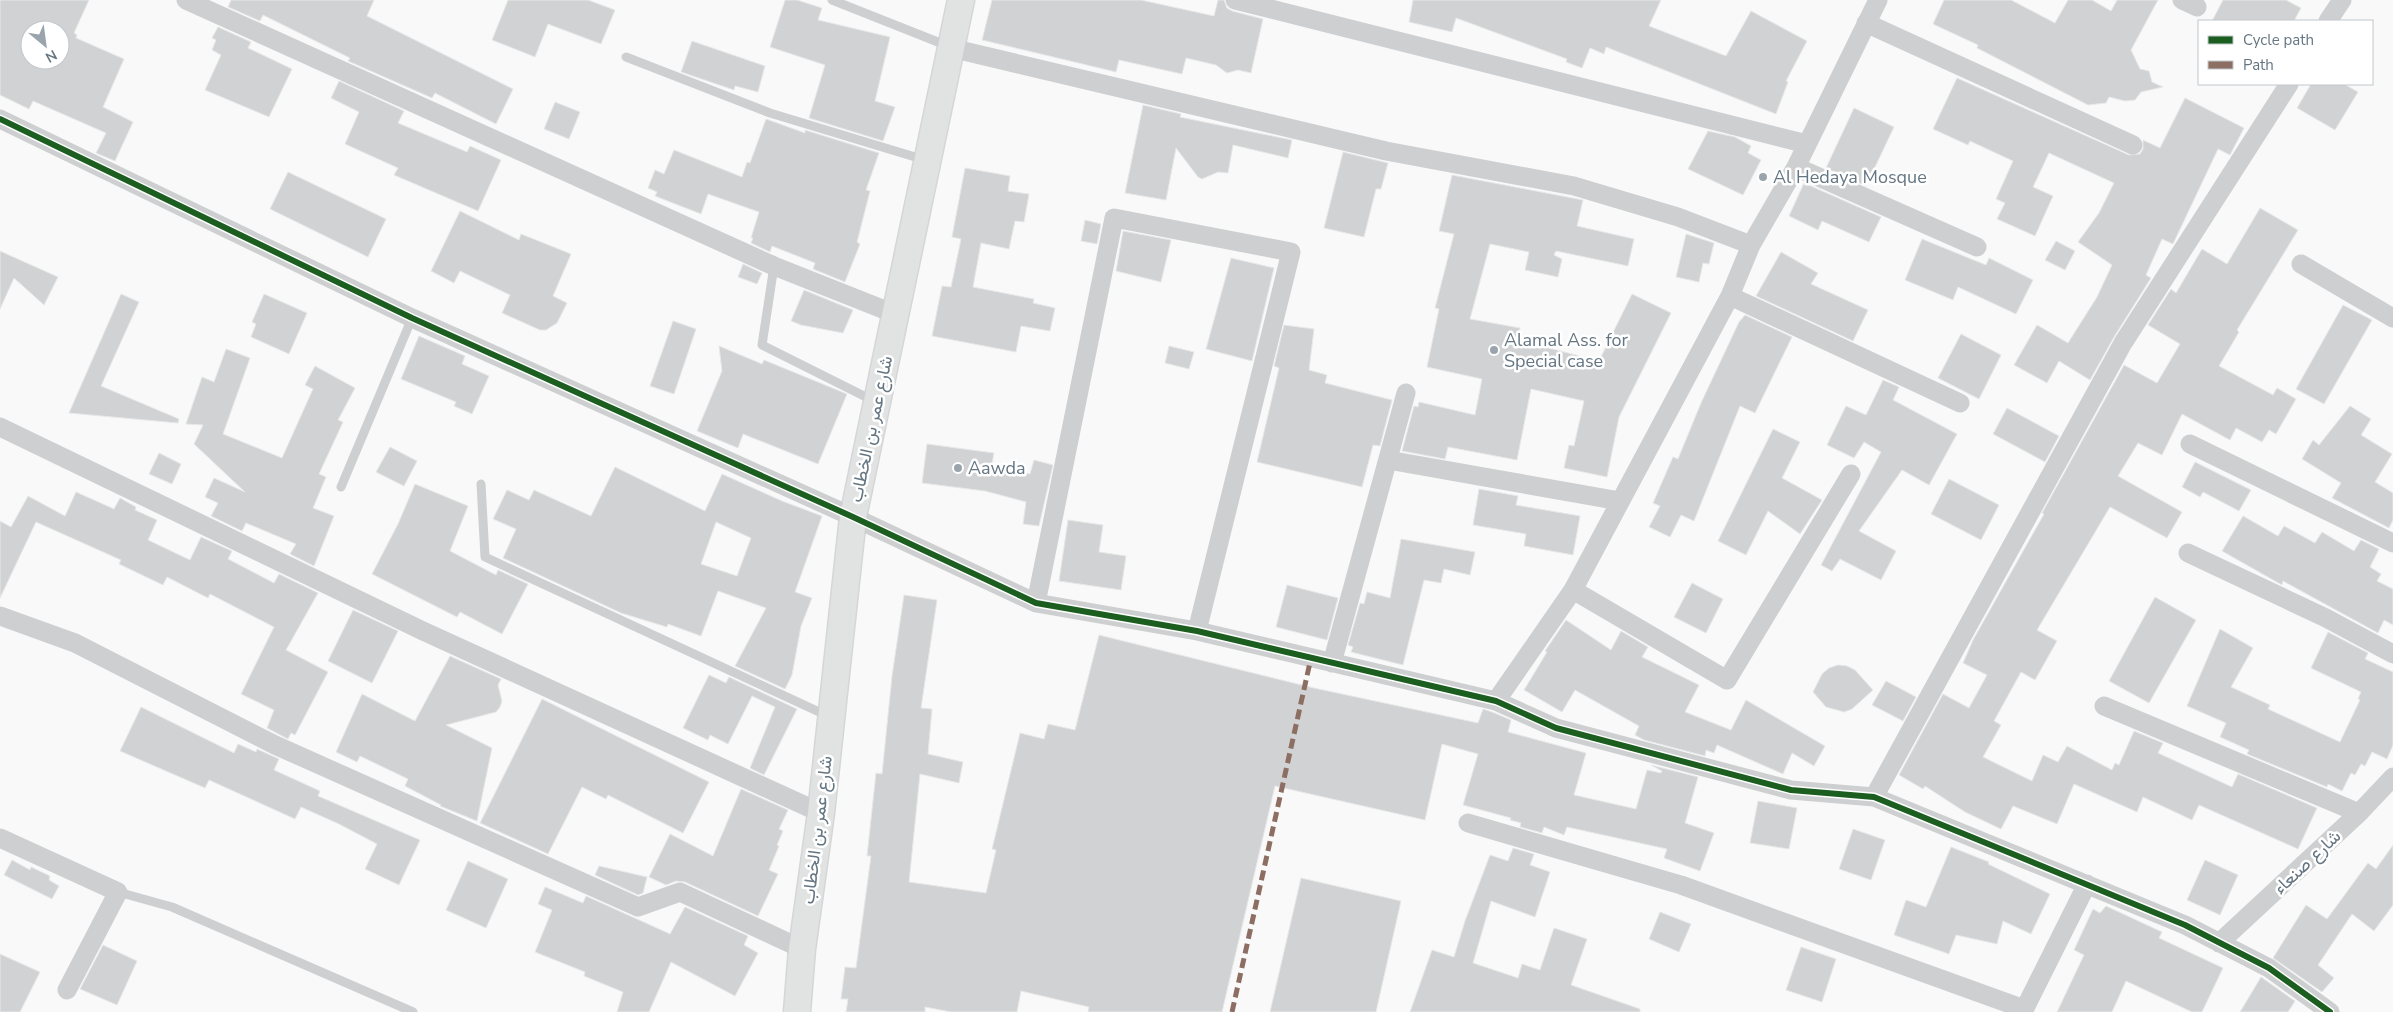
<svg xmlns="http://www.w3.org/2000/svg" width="2393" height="1012" viewBox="0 0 2393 1012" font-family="'Nunito Sans',Vazirmatn,sans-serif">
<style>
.building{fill:#d0d2d3;stroke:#e8e8e8;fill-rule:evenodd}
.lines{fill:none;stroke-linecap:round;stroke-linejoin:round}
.secondary-casing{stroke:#d5d6d7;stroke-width:29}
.service{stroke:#cecfd0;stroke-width:9}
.minor{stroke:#cecfd0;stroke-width:19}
.secondary{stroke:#e1e2e2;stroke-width:26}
.quiet{stroke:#8d6e63;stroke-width:5;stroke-dasharray:10 5;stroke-linecap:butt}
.cycleway-casing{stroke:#fff;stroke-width:9}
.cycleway{stroke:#1b5e20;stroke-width:6}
.poi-dot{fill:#99a4ac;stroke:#fff;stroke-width:2}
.labels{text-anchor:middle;stroke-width:5;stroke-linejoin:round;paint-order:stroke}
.poi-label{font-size:18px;fill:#657683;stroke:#fff;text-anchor:start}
.street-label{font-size:18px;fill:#657683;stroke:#fff}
</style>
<rect width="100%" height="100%" fill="#f9f9f9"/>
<path class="building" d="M0,0H89L74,33L77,35L76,38L124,59L103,107L133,122L115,161L96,153L106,133L33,101L29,109L0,95ZM30,30H60V60H30Z
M231,0H374L367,16L513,89L496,124L435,93L432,98L348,61L350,58L263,15L260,21L228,7Z
M508,0H588L615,10L601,44L548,24L535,57L492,40Z
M785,0H797L822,8L818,20L890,37L875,101L895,107L883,141L809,118L825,65L770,47Z
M992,0H1141L1214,16L1218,0H1224L1227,8L1232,11L1263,19L1251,73L1238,70L1227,73L1216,65L1186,58L1182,74L1119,60L1116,72L982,40Z
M1413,0H1661L1649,26L1726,56L1751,11L1807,41L1786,81L1788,82L1776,114L1606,47L1604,54L1590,48L1582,68L1566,62L1567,59L1456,18L1452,32L1409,22Z
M1944,0H2011L2055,23L2068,0H2092L2111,11L2117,0H2158L2131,50L2140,69L2149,71L2152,82L2163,87L2141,92L2135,100L2125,101L2109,97L2106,103L2088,105L1977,48L1978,45L1933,24Z
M2223,0H2286L2301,8L2294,21H2212Z
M218,27L251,42L248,48L292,69L269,117L205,90L221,55L212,50L216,40L212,38Z
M692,41L765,66L758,92L735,86L734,90L681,72Z
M1957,78L2129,155L2140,154L2143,149V140L2160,148L2185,98L2244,128L2230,155L2218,149L2173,244L2162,239L2146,275L2151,278L2114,337L2090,380L2059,361L2047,383L2014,365L2037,325L2068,343L2097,297L2112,265L2078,242L2099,213L2114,183L2049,153L2033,187L2053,196L2035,236L1997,219L2005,203L1996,199L2013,161L1970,141L1968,145L1933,129Z
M339,81L404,111L398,123L467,152L470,146L501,160L478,211L394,175L398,168L345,144L359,112L331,98Z
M2311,84H2344L2358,92L2335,130L2297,108Z
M555,102L580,112L569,139L544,129Z
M1143,105L1181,114L1180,117L1292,140L1288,158L1233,145L1228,173L1218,172L1202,179L1198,177L1176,148L1166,200L1125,193Z
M1854,108L1894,127L1866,186L1826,168Z
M766,119L805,133V130L879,153L866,190L870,191L857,242L860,244L845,282L813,269L815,263L772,246L770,252L751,243L753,238H751L759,212L708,194L701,214L655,196L657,192L648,188L655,170L664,174L674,150L742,177L747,162L750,163Z
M1708,131L1735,137L1751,146L1748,153L1761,160L1743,195L1688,169Z
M1343,152L1388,163L1381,189H1376L1364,237L1324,228Z
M965,168L1010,176L1008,191L1029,194L1024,222L1015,221L1009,249L981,243L973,287L1034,299L1033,303L1055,308L1050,331L1021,326L1016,352L932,336L942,286L951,287L961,239L952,237Z
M288,172L386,219L368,257L270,209Z
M1452,175L1583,200L1577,226L1634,239L1628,266L1556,251L1554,255L1562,259L1558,277L1525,270L1529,252L1490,244L1470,319L1520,328L1518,340L1599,361L1632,294L1671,313L1619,417L1607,477L1564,468L1569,445L1574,446L1584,401L1531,389L1517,460L1448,447L1445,459L1402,451L1414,406L1418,407L1419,402L1475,415L1482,379L1427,367L1439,309L1435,308L1454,234L1439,231Z
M1804,183L1881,217L1869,242L1822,221L1818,230L1789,216Z
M2260,208L2298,230L2237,330L2239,332L2219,366L2273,395L2277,388L2296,399L2276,434L2269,430L2262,442L2236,428L2230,440L2182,414L2162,455L2138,443L2118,476L2182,512L2167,538L2110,507L2037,630L2057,641L2035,680L2021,672L1994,721L2001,725L1983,757L2032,781L2043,755L2058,762L2067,746L2112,770L2115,763L2119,765L2134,731L2163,743L2158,753L2232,787L2238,774L2317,808L2298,849L2199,805L2192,820L2143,797L2137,812L2074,784L2057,824L2013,806L2001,829L1965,812L1925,786L1923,789L1899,775L1943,694L1969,708L1987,675L1963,663L1973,640L2044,514L2042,513L2124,365L2157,383L2180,344L2148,325L2171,289L2176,293L2202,249L2227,264Z
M460,211L519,240L521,234L571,254L553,296L567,303L557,323L546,330H540L502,313L510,295L460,271L454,283L431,271Z
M1085,220L1101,224L1097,244L1081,241Z
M1123,231L1171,240L1161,282L1116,271Z
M1686,234L1714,243L1709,264L1703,263L1699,282L1676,277Z
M1922,239L1986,265L1989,258L2033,280L2016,314L1958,287L1953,300L1905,280Z
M2056,241L2075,251L2065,270L2045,260Z
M0,251L58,277L44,305L14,278L0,309Z
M1781,252L1818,273L1811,284L1868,310L1853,341L1756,296Z
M1231,258L1274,268L1252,361L1206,349Z
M743,264L762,273L757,284L738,277Z
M804,290L853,310L843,333L801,325L791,321Z
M121,294L139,302L101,386L179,419L178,423L69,413Z
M264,294L307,313L289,354L251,337L256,324L252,322Z
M2343,305L2372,320L2324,404L2296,389Z
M1745,315L1792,337L1755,413L1740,406L1694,521L1681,515L1670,537L1649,527L1660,506L1653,503L1673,457L1678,459L1701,403L1739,322Z
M673,321L696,329L674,394L650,386Z
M1284,325L1314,329L1309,370L1327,375L1325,383L1392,400L1380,446L1373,445L1362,487L1257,462L1279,368L1274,366Z
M1961,334L2001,355L1979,399L1938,378Z
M419,336L465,356L462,364L489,376L472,414L454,406L456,402L401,379Z
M719,346L762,364L764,360L847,394L818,464L743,434L738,448L697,431L722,371Z
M1169,346L1194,352L1189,369L1165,363Z
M226,349L250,358L223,434L282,458L313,389L305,385L315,366L355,388L338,420L343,422L319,474L326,477L313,508L334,516L314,566L290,554L296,544L246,523L242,531L211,516L218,503L205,497L214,478L245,492L194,444L203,425L186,424L202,377L214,382Z
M1883,380L1899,387L1893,400L1957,434L1929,485L1902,470L1859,531L1896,551L1881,580L1840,559L1832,571L1821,565L1881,452L1864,442L1854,458L1827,445L1846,406L1866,415Z
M2350,406L2371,419L2361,435L2392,454L2375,482L2393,493V520L2389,528L2332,498L2341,483L2302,459L2313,440L2319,445Z
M2007,408L2059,436L2045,462L1993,434Z
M1773,429L1800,442L1782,478L1822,500L1800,534L1768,511L1746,555L1718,541Z
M927,444L994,453L992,464L1030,474L1034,460L1053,465L1039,526L1023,524L1026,502L985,491L922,483Z
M390,447L417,461L404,486L376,472Z
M159,453L181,464L172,484L149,474Z
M2195,462L2251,490L2239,511L2203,492L2200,497L2182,487Z
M615,467L705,511L722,474L782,501L822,516L795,592L812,598L801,626L792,675L785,689L735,666L766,608L718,591L701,636L668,624L667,627L621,613L503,558L516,529L493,519L507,490L529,500L534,490L591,516ZM716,522L751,538L737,576L701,564Z
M1949,479L1999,505L1981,540L1931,514Z
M415,484L468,506L450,551L496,575L498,570L528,584L502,634L460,612L457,617L372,574L398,524Z
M1479,489L1518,496L1516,505L1580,516L1573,555L1524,546L1526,534L1473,525Z
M76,492L114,509L120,498L136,507L135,510L157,520L148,540L190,560L201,537L232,551L228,559L274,583L279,574L318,593L286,650L328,672L295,735L291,733L288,739L267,728L274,710L241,694L274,627L210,594L208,598L167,577L163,585L119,564L121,560L36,522L0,598V521L11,527L28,496L65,516Z
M2243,516L2278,536L2284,526L2315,543L2322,532L2354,551L2361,540L2379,549L2370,567L2381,574L2377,581L2393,589V625L2384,620L2378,633L2283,581L2282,585L2222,551Z
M1068,520L1103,525L1099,552L1126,556L1121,590L1059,581Z
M1401,539L1475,552L1470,575L1444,569L1441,583L1424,580L1403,665L1351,652L1353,647L1348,645L1360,603L1364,604L1367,592L1390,598Z
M1692,583L1723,599L1706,633L1674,617Z
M1287,585L1338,598L1327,640L1276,627Z
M904,595L937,600L921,708L932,709L928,754L963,762L959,783L920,774L909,882L986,893L996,850L992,849L1020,733L1044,739L1048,724L1075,730L1099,635L1314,688L1478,723L1483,709L1492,712L1511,720L1508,732L1586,753L1574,795L1636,809L1647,770L1661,773L1662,771L1651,765L1698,777L1685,823L1714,833L1700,871L1664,858L1667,849L1567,827L1564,835L1544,827L1542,833L1520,827L1521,823L1510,820L1511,818L1463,805L1478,754L1442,744L1425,820L1275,786L1222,1012H1088L1089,1007L1021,991L1017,1012H951L925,1007V1012H846L848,999H841L845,967L856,968L871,856H867L876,773L882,774L892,676Z
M2155,597L2196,620L2149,703L2109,681Z
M353,610L398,631L372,683L328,661Z
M1566,620L1611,650L1621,631L1648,647L1642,657L1699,685L1685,712L1731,730L1746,700L1825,746L1814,766L1792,753L1783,774L1717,745L1714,753L1706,750L1705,756L1644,740L1635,735L1639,726L1575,690L1562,712L1524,690L1547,652L1545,651Z
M2220,629L2253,648L2231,687L2270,705L2268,709L2340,742L2360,700L2358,699L2361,692L2311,668L2328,632L2368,653L2365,659L2393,672V745L2387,759L2372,752L2365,766L2361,764L2355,775L2351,773L2342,791L2328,784L2327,787L2247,754L2249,750L2220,737L2226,723L2187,706Z
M450,656L501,679L498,685L502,701L500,707L496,712L446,725L492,748L477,821L440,806L441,805L405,786L408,779L360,756L357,762L336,752L362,694L415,721Z
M1838,665L1847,666L1855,670L1873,690L1852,709L1844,712L1826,707L1813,692L1822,674L1829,668Z
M709,675L726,683L729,677L797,709L764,775L750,768L775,707L752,696L728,744L710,735L708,740L683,728Z
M1886,681L1916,697L1903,721L1872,705Z
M542,699L709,782L683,833L608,795L606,799L582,787L548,854L480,823Z
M141,707L234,753L238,744L256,752L257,749L279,759L274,770L320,791L318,796L420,840L399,885L365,869L377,844L339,824L301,807L295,819L209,780L205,788L120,751Z
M741,789L788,810L779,829L783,831L777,845L779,846L769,870L778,874L758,916L685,882L676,881L666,885L649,877L670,834L713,856Z
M1758,801L1797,808L1789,849L1750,843Z
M1853,829L1885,840L1871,880L1839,869Z
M2393,845V905L2374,931L2352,914L2318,965L2334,978L2322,992L2273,958L2306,905L2327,919L2368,863L2376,869Z
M1951,847L1989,862L1988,864L2050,894L2031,934L2003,921L1997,944L1956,935L1949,954L1894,935L1906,900L1926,907Z
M1513,848L1534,854L1530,865L1550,872L1535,917L1491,901L1473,963L1518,978L1522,964L1540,970L1554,928L1587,939L1571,985L1640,1009V1012H1410L1432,950L1454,957L1465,921L1490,855L1508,861Z
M12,860L30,870L31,867L50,876L49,880L59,886L52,899L4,875Z
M2205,860L2238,875L2220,915L2187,900Z
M468,861L508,879L486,928L446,910Z
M599,866L647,877L643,893L638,895L595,875Z
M1301,878L1401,901L1376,1012H1270Z
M545,887L583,903L586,896L670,934L685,907L748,936L744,945L758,953L735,996L671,962L649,1012H617L623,992L584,976L585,972L535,952L552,910L538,904Z
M2106,906L2162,932L2159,938L2223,968L2202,1012H2192L2126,981L2112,1012H2057L2084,955L2074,950L2093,909L2100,913Z
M1660,912L1691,924L1679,952L1649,939Z
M103,945L137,961L117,1005L80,989Z
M1801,947L1836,959L1822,1002L1786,990Z
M0,954L40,972L20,1012H0Z
M2261,977L2295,1001L2288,1012H2240Z"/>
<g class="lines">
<g class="secondary-casing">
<path id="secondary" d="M797,1012L802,949L821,813L853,517L961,0"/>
</g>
<path class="service" d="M832,0L948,46
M626,57L770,113L925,160
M774,266L762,345L874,401
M481,484L485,557L830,717
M341,487L412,318
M118,892L172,907L413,1012"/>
<path class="minor" d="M186,0L774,266L895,314
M1235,0L1807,144
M2182,0L2197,7
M2328,21L2342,0
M1866,23L2133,145
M951,48L1386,151L1574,186L1678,217L1751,245
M0,119L412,318L853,517L1036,603L1197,631L1496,701L1556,728L1791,790L1874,797L2185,925L2269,968L2330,1012
M1796,167L1977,247
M2301,264L2393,318
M1730,296L1960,403
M0,427L423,631L821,813
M2190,444L2393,543
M1388,460L1620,501
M2188,553L2326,618L2393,654
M1573,590L1727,680L1851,474
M1036,603L1114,218L1291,252L1197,631
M0,616L75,643L275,745L638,907L680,892L802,949
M1332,663L1406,393
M1496,701L1573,590L1730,296L1751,245L1796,167L1878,0
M2104,706L2359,813
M1874,797L2123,343L2289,84
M1468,823L1681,885L2024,1009
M0,838L118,892L67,990
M2219,943L2359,813L2393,777
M2023,1012L2087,884"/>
<use href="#secondary" class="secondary"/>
<path class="quiet" d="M1232,1012L1311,658"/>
<g class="cycleway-casing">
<path id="cycleway" d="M0,119L412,318L853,517L1036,603L1197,631L1496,701L1556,728L1791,790L1874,797L2185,925L2269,968L2330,1012"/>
</g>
<use href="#cycleway" class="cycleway"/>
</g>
<g class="poi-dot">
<circle cx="1763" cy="177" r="5"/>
<circle cx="1494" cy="350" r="5"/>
<circle cx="958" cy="468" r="5"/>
</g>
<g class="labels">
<g class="poi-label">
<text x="1773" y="183">Al Hedaya Mosque</text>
<text x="1504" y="346">Alamal Ass. for<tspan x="1504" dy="21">Special case</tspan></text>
<text x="968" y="474">Aawda</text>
</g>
<g class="street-label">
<text transform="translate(871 429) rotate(-78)" y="6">شارع عمر بن الخطاب</text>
<text transform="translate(817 830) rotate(-83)" y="6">شارع عمر بن الخطاب</text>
<text transform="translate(2307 862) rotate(-43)" y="6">شارع صنعاء</text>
</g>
</g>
<rect x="2198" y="20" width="175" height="65" fill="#ffffff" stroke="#c1c8cd"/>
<rect x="2208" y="36" width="25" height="8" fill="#1b5e20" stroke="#c1c8cd"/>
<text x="2243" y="45" font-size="15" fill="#657683">Cycle path</text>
<rect x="2208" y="61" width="25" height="8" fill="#8d6e63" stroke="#c1c8cd"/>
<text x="2243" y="70" font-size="15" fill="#657683">Path</text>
<g transform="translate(45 45) rotate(151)"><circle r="24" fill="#ffffff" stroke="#c1c8cd"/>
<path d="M0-4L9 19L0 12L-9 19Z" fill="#99a4ac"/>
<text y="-8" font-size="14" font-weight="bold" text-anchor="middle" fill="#657683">N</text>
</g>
</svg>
